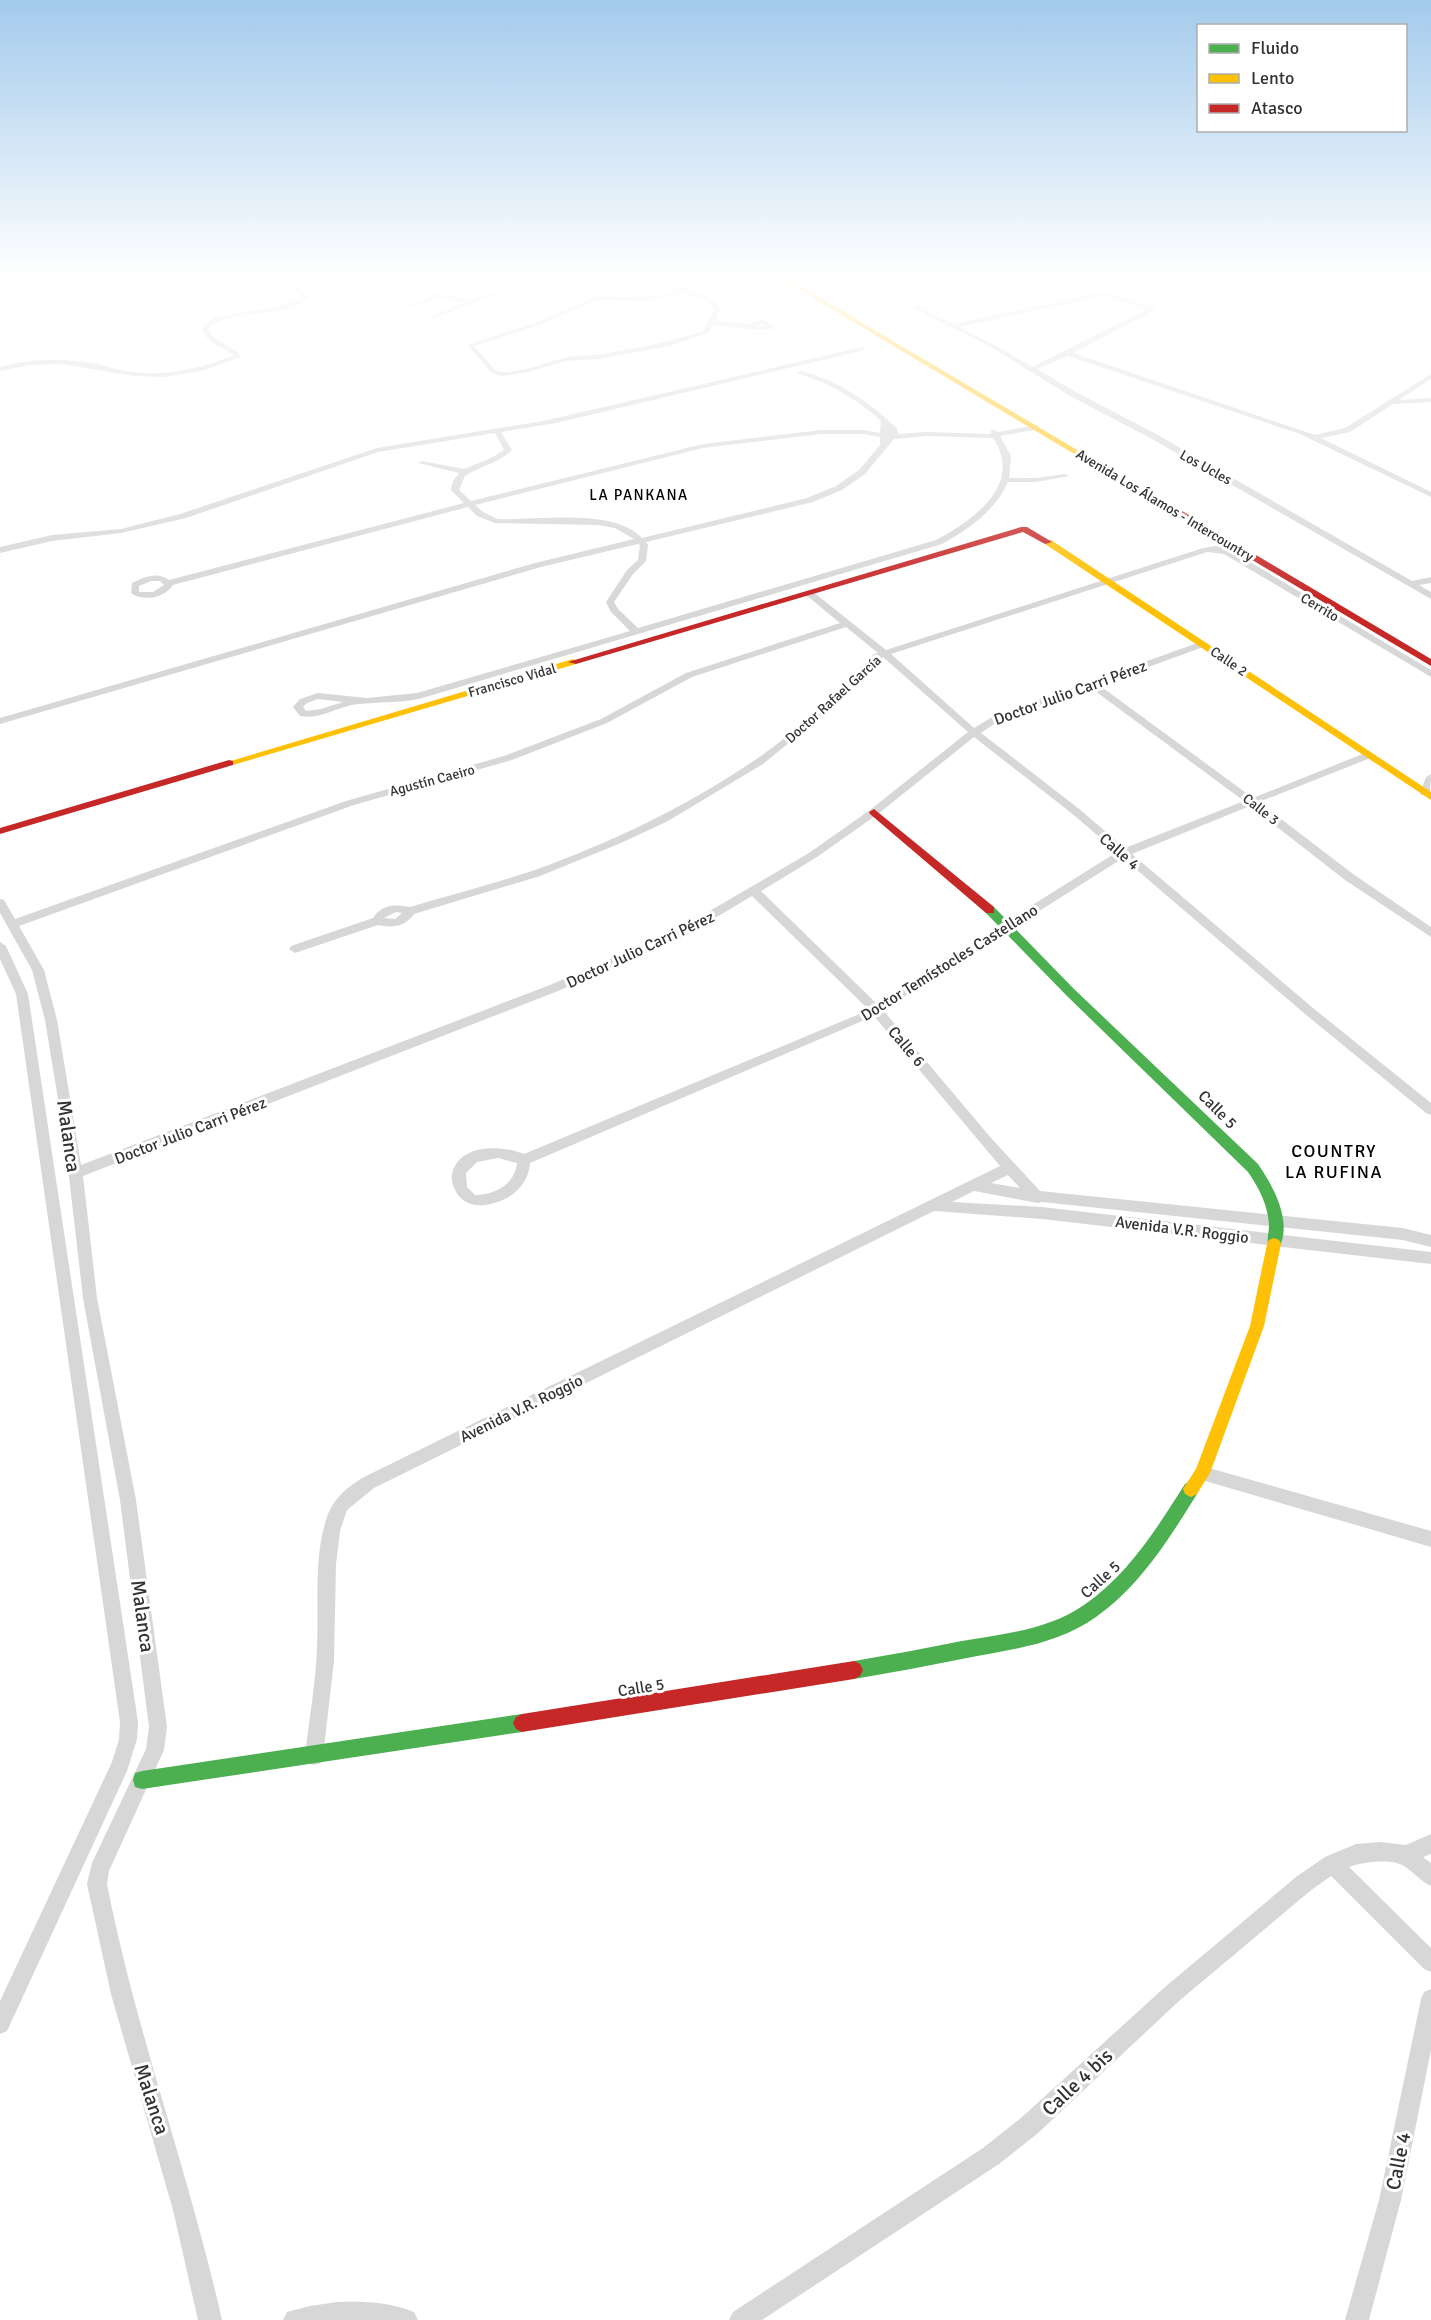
<svg xmlns="http://www.w3.org/2000/svg" width="1431" height="2320" viewBox="0 0 1431 2320" font-family="Signika,sans-serif">
<style>
.green{fill:#f1f5ed}
.lines{fill:none;stroke-linecap:round;stroke-linejoin:round}
.street{fill:#d7d7d7;fill-rule:evenodd}
.fast{fill:#4caf50;fill-rule:evenodd}
.slow{fill:#ffc107;fill-rule:evenodd}
.jam{fill:#c62828;fill-rule:evenodd}
.labels{text-anchor:middle;stroke-width:6;stroke-linejoin:round;paint-order:stroke}
.far-street-label{font-size:14px;fill:#333;stroke:#fff}
.far-neighbourhood-label{font-size:15px;letter-spacing:1.5px;fill:#000;stroke:#fff}
.street-label{font-size:16px;fill:#333;stroke:#fff}
.neighbourhood-label{font-size:18px;letter-spacing:1.5px;fill:#000;stroke:#fff}
.near-street-label{font-size:20px;fill:#333;stroke:#fff}
</style>
<rect width="100%" height="100%" fill="#fff"/>
<path class="green" d="M779,274H1054L855,318Z"/>
<g class="lines">
<path class="street" d="M304,274H311L295,284L310,297C282,322 234,305 208,329L216,339L238,352L240,357L205,370L165,377L134,376L62,364L31,365L0,371V367C31,358 61,358 92,363C109,367 125,372 142,373C173,375 205,367 233,356V354C221,347 204,341 202,328L213,318L278,306L303,297L288,284Z
M396,274H402V277L439,294L473,299L540,274H548L432,319L430,316L466,302L436,297L432,300L410,307V305L428,298L432,294L397,279Z
M698,274H705L685,289C697,293 717,296 720,310L715,321L751,324L753,322L764,320L774,326V328C757,333 732,326 713,325L708,333L670,346L599,359L566,361L524,373L500,376L492,373L467,345L535,323L594,297H648L665,294L678,289ZM680,292L704,299L713,306L714,310L703,331C669,342 636,349 600,354C588,356 576,355 564,358C544,362 517,376 496,371L474,346L539,325L597,300L648,301L669,297ZM763,324L766,326H757V325Z
M1333,274C1348,273 1360,285 1375,286C1391,287 1402,273 1416,274C1391,295 1359,292 1333,274Z
M1104,292L1157,309L1073,353L1315,435L1345,428L1431,374V379L1399,400L1431,398V402L1393,404L1350,432L1321,438L1431,492V497L1300,434L1068,356L1037,369L1076,392L1158,435L1412,581L1431,577V583L1419,585L1431,592V599L1152,439L1070,396L991,347L913,308L918,307L953,324ZM1104,296L1148,309L1032,367L995,345L959,327Z
M863,347L865,350L556,423L501,432L512,450C499,463 480,466 465,476L459,490L471,501L703,444L821,430H864L880,433L881,421C856,398 831,384 799,374L797,373L801,371C840,381 867,401 897,428L898,434L926,432L991,434V430H994L998,432L1038,425V429L1000,436L1011,456L1009,478H1036L1065,474L1069,476L1036,482H1008C995,511 969,529 942,544L419,699C399,703 379,702 358,704C338,706 321,720 300,716L293,707L300,699L318,693L367,698L417,693L630,631L611,612L606,602L627,570L638,560L640,545L638,544L541,567L0,724V718L535,563L634,539L615,528L598,525L495,523L477,516L468,507L173,585C164,598 144,602 131,593L132,583C144,577 157,571 169,580L464,503L451,490L453,481L459,473L418,463L422,461L464,469L491,458L504,450L495,433L378,452L186,518L121,533L52,541L0,553V547L52,535L121,529L180,514L377,448L543,421ZM821,434H864L880,437V445L859,470L836,486L807,498L642,538C613,507 535,521 497,519L483,512L475,505L703,448ZM926,436L993,438C1024,484 974,520 936,540L638,628L618,609L614,602L633,574L646,561L648,545L646,542L813,502L842,490L865,474L894,439ZM151,581H160L164,585L153,592H139V586ZM318,699L343,702L321,709L306,711L303,707L307,703Z
M1216,546L1230,550L1431,670V677L1224,554L1207,552L891,654L974,728L994,716L1203,641L1208,644L1206,646L1099,685L1253,798L1365,753H1373V757L1259,802L1353,874L1431,927V937L1345,880L1250,806L1132,854L1313,1008L1431,1103V1115L1426,1113L1305,1014L1123,858L883,1010L991,1138L1040,1191L1403,1228L1431,1235V1247L1403,1240L1042,1202L1038,1203L974,1191L952,1202L1042,1207L1431,1252V1264L1042,1219L934,1211L374,1488L347,1510L340,1531L336,1564L334,1661L323,1756L321,1763L314,1765L307,1763L305,1756C309,1719 316,1683 317,1646C319,1603 313,1555 328,1514C335,1497 348,1487 362,1478L1000,1166L874,1016L530,1163C529,1179 519,1192 505,1199C488,1207 467,1210 456,1192C453,1186 451,1180 452,1174C459,1143 502,1145 524,1154L857,1015L867,1008L752,896L685,936L558,991L83,1176L97,1298L136,1500L167,1727L164,1750L109,1871L107,1884C136,2032 189,2173 222,2320H198L173,2210L111,1994L87,1884L92,1863L146,1749L149,1727L120,1500L83,1298L65,1142L45,1020L32,970L0,913V899L4,900L15,919L346,801L504,756L601,719L686,673L840,623L806,595V591H812L886,650L1203,548ZM846,627L878,653L874,654C837,692 799,730 755,760C688,806 608,844 532,871C492,884 450,895 410,907C395,904 382,904 373,918L291,946L289,949L295,953L378,925C392,928 405,927 414,914L540,876L621,843L668,821L763,764L829,710L883,657L968,732L870,810L809,853L677,930L550,985L81,1165L57,1020L44,970L19,926L354,805L512,760L607,723L692,677ZM1091,688L1244,801L1125,848L1078,808L981,733L1000,720ZM974,737L1070,812L1117,852L876,1003L761,891L817,857L878,814ZM396,912L402,913L395,919L384,918ZM498,1158L517,1163C515,1184 495,1195 475,1195L467,1187L466,1173L477,1162ZM1008,1175L1020,1188L991,1183Z
M1431,774L1430,793L1429,795H1421L1420,793L1426,777Z
M0,942L6,946L28,994L138,1722L137,1739L127,1771L7,2031L0,2034V2001L112,1762L119,1739L120,1722L16,994L0,959Z
M1202,1466L1431,1531V1547L1202,1480L1196,1478L1194,1473L1196,1468Z
M1431,1834V1854L1423,1857L1431,1863V1886C1420,1881 1414,1872 1404,1866C1393,1858 1361,1862 1349,1867L1431,1948V1972L1424,1969L1331,1876L1310,1891L1179,2001L1037,2134L999,2164L762,2320H729L733,2312L983,2148L1021,2118L1165,1987L1296,1877L1325,1857L1356,1844L1380,1842L1406,1845Z
M1431,1989V2050L1401,2200L1369,2320H1345L1379,2200L1421,1999L1424,1992Z
M337,2302C363,2301 390,2302 414,2312L418,2320H283L287,2312L310,2306Z"/>
<path class="fast" d="M990,906L994,907L1074,989L1258,1164C1273,1186 1293,1221 1279,1248L1274,1250L1269,1248C1266,1241 1269,1233 1269,1225C1268,1205 1259,1188 1248,1172L1066,995L986,913L984,910Z
M1191,1481L1197,1484L1199,1489L1197,1494C1169,1539 1140,1586 1096,1617C1057,1645 1008,1650 962,1659C926,1666 890,1673 854,1679L848,1676L845,1670L848,1664L854,1661C890,1655 926,1648 962,1641C1003,1634 1048,1630 1084,1605C1128,1575 1157,1528 1185,1484Z
M522,1714L528,1717L531,1723L528,1729L522,1732L142,1789L135,1787L133,1780L135,1773L142,1771Z"/>
<path class="slow" d="M773,274H780L1163,501L1156,503Z
M1045,540H1051L1431,792V800L1045,544Z
M573,659L578,662L576,664L233,765H225L224,763Z
M1274,1238L1279,1240L1281,1244L1264,1326L1210,1473L1197,1494L1191,1497L1185,1494L1183,1489L1196,1469L1250,1326L1267,1244L1269,1240Z"/>
<path class="jam" d="M1156,499H1162L1431,659V666L1156,503Z
M1021,527H1027L1052,542L1045,544L1023,532L576,664L568,662Z
M229,760L233,761V765L0,834V828Z
M874,809L994,907V913H986L870,814L869,812Z
M854,1661L860,1664L863,1670L860,1676L854,1679L522,1732L516,1729L513,1723L516,1717L522,1714Z"/>
</g>
<linearGradient id="sky" x2="0" y2="1"><stop stop-color="#a3caec"/><stop offset="0.46" stop-color="#fff"/><stop offset="1" stop-color="#fff" stop-opacity="0"/></linearGradient>
<rect width="1431" height="599" fill="url(#sky)"/>
<g class="labels">
<g class="far-street-label">
<text transform="translate(1206 467) rotate(29)" y="5">Los Ucles</text>
<text transform="translate(1165 505) rotate(31)" y="5">Avenida Los Álamos - Intercountry</text>
<text transform="translate(1320 607) rotate(31)" y="5">Cerrito</text>
<text transform="translate(1229 661) rotate(34)" y="5">Calle 2</text>
<text transform="translate(512 680) rotate(-16)" y="5">Francisco Vidal</text>
<text transform="translate(833 699) rotate(-42)" y="5">Doctor Rafael García</text>
<text transform="translate(432 780) rotate(-15)" y="5">Agustín Caeiro</text>
<text transform="translate(1261 809) rotate(38)" y="5">Calle 3</text>
</g>
<g class="far-neighbourhood-label">
<text x="639" y="500">LA PANKANA</text>
</g>
<g class="street-label">
<text transform="translate(1070 692) rotate(-20)" y="6">Doctor Julio Carri Pérez</text>
<text transform="translate(1120 851) rotate(41)" y="6">Calle 4</text>
<text transform="translate(640 949) rotate(-25)" y="6">Doctor Julio Carri Pérez</text>
<text transform="translate(949 962) rotate(-32)" y="6">Doctor Temístocles Castellano</text>
<text transform="translate(907 1046) rotate(50)" y="6">Calle 6</text>
<text transform="translate(1218 1109) rotate(45)" y="6">Calle 5</text>
<text transform="translate(190 1130) rotate(-21)" y="6">Doctor Julio Carri Pérez</text>
<text transform="translate(1182 1229) rotate(7)" y="6">Avenida V.R. Roggio</text>
<text transform="translate(521 1408) rotate(-26)" y="6">Avenida V.R. Roggio</text>
<text transform="translate(1100 1579) rotate(-42)" y="6">Calle 5</text>
<text transform="translate(641 1687) rotate(-9)" y="6">Calle 5</text>
</g>
<g class="neighbourhood-label">
<text x="1334" y="1157">COUNTRY<tspan x="1334" dy="21">LA RUFINA</tspan></text>
</g>
<g class="near-street-label">
<text transform="translate(69 1136) rotate(82)" y="7">Malanca</text>
<text transform="translate(143 1616) rotate(82)" y="7">Malanca</text>
<text transform="translate(1077 2082) rotate(-43)" y="7">Calle 4 bis</text>
<text transform="translate(152 2099) rotate(72)" y="7">Malanca</text>
<text transform="translate(1398 2161) rotate(-79)" y="7">Calle 4</text>
</g>
</g>
<rect x="1197" y="24" width="210" height="108" fill="#ffffff" stroke="#adadad" stroke-width="1.5"/>
<rect x="1209" y="44" width="30" height="9" fill="#4caf50" stroke="#adadad" stroke-width="1.5"/>
<text x="1251" y="54" font-size="18" fill="#333333">Fluido</text>
<rect x="1209" y="74" width="30" height="9" fill="#ffc107" stroke="#adadad" stroke-width="1.5"/>
<text x="1251" y="84" font-size="18" fill="#333333">Lento</text>
<rect x="1209" y="104" width="30" height="9" fill="#c62828" stroke="#adadad" stroke-width="1.5"/>
<text x="1251" y="114" font-size="18" fill="#333333">Atasco</text>
</svg>
